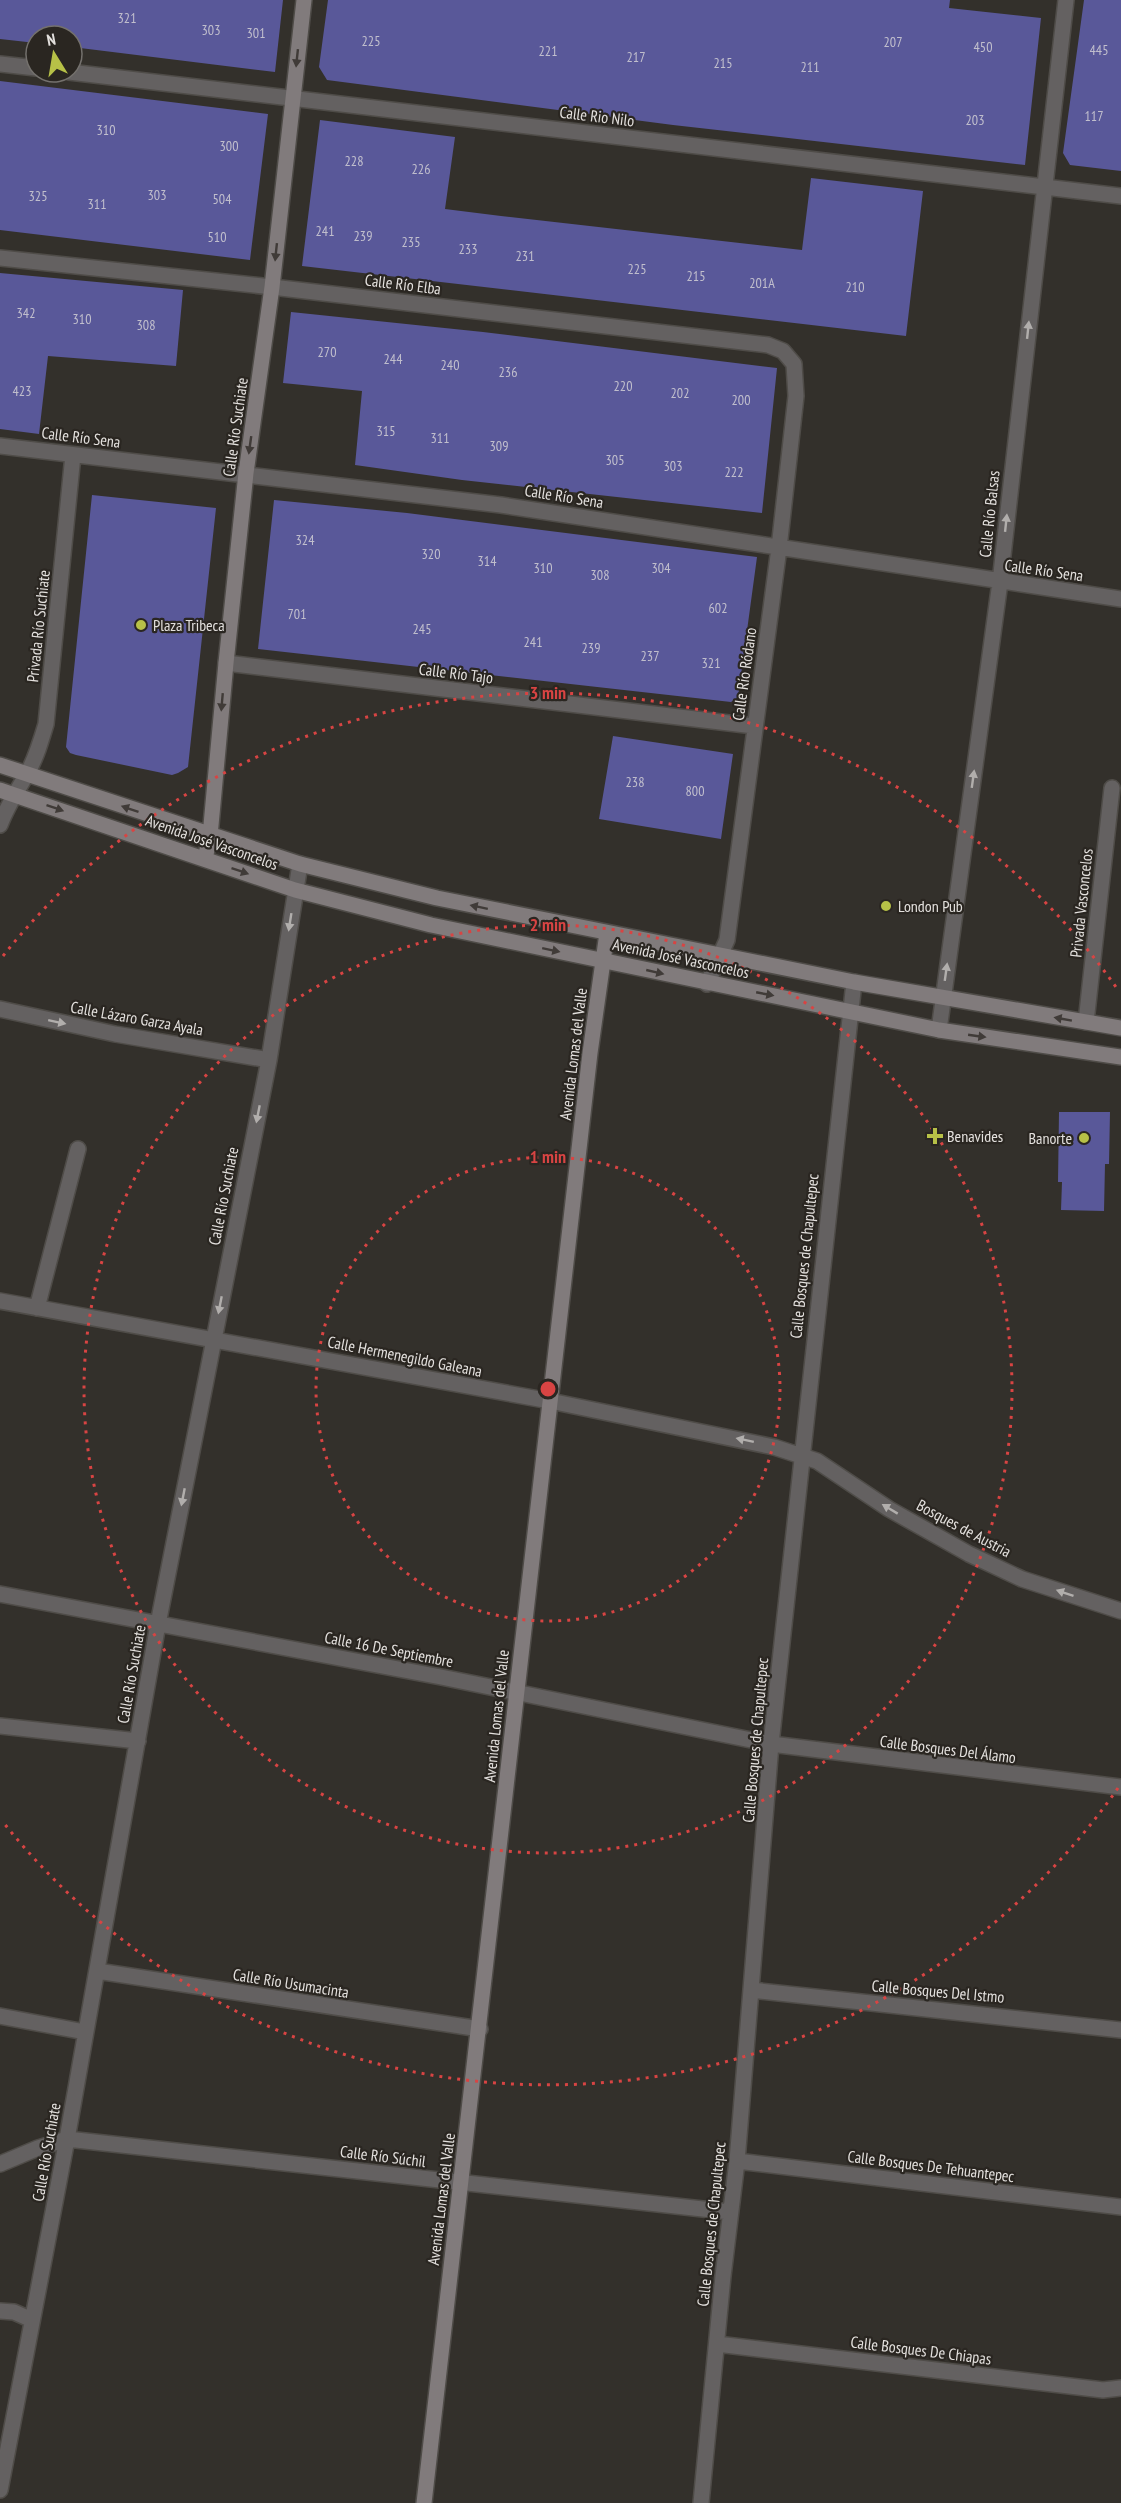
<svg xmlns="http://www.w3.org/2000/svg" width="1121" height="2503" viewBox="0 0 1121 2503" font-family="'PT Sans Narrow',sans-serif">
<style>
.building{fill:#595899}
.lines{fill:none;stroke-linecap:round;stroke-linejoin:round}
.street-casing{stroke:#4f4c48;stroke-width:18}
.secondary-casing{stroke:#4f4c48;stroke-width:18}
.street{stroke:#646161;stroke-width:15}
.secondary{stroke:#817b7c;stroke-width:15}
.oneway{fill:#403b38}
.oneway2{fill:#b1aeac}
.ring{fill:none;stroke:#d84443;stroke-width:3;stroke-dasharray:3 6}
.poi-dot{fill:#b7c147;stroke:#2a2621;stroke-width:2}
.labels{text-anchor:middle;stroke-width:4.5;stroke-linejoin:round;paint-order:stroke}
.number-label{font-size:14px;fill:#c1bfcd}
.street-label{font-size:16px;fill:#e4e1de;stroke:#2a2621}
.poi-label{font-size:16px;fill:#e4e1de;stroke:#2a2621;text-anchor:start}
.centre{fill:#d84443;stroke:#2a2621;stroke-width:3}
.ring-label{font-size:18px;text-anchor:middle;font-weight:bold;fill:#d84443;stroke:#2a2621;stroke-width:4.5;stroke-linejoin:round;paint-order:stroke}
</style>
<rect width="100%" height="100%" fill="#33302b"/>
<path class="building" d="M0,0H283L275,72L72,47V36H36V43L0,39Z
M328,0H950L949,8L1041,18L1025,165L673,125L327,80L319,67Z
M1084,0H1121V171L1070,165L1063,153Z
M0,81L268,114L250,260L0,230Z
M320,120L455,137L445,209L501,216L802,250L811,178L923,191L906,336L302,266Z
M0,273L183,290L176,366L48,356L39,434L0,429Z
M291,312L483,332L777,368L762,513L462,480L355,465L362,391L283,383Z
M92,495L216,508L188,767L178,773L172,775L76,755L70,753L66,747Z
M274,500L407,513L757,557L738,697L731,702L258,649Z
M613,736L733,754L721,839L599,819Z
M1059,1112H1110L1109,1164H1105L1104,1211L1061,1210L1062,1182H1058Z"/>
<g class="lines">
<g class="street-casing">
<path id="street" d="M0,64L36,68
M69,72L1121,196
M0,258L272,287L768,345L783,351L794,364L796,396L779,548L727,940L707,984
M0,446L501,505L1121,599
M226,663L754,726
M0,825C7,806 17,791 27,774C36,758 41,741 46,724L73,455
M0,1009L115,1034L269,1060
M1086,1022L1112,788
M939,1030L1000,582L1066,0
M0,1301L550,1401L774,1447L817,1461L889,1509L969,1554L1022,1579L1121,1611
M37,1308L78,1149
M0,1594L441,1677L771,1744L1121,1787
M0,1726L138,1741
M97,1971L480,2029
M751,1990L1121,2030
M0,2016L85,2032
M737,2161L1121,2207
M0,2164L38,2148L67,2139L730,2212
M0,2311L14,2312L32,2320
M717,2344L1103,2390L1121,2388
M0,2490L67,2139L158,1624L269,1060L300,864
M701,2503L723,2276L737,2161L771,1744L854,982"/>
</g>
<g class="secondary-casing">
<path id="secondary" d="M0,765L300,864L437,898L854,982L1121,1028
M0,790L295,890L431,925L939,1030L1121,1057
M205,859L210,836L226,663L246,473L272,287L304,0
M424,2503L590,1053L607,933"/>
</g>
<use href="#street" class="street"/>
<use href="#secondary" class="secondary"/>
</g>
<defs><path id="oneway-solid" d="M-6-.8H1V-3.2L6.5 0L1 3.2V.8H-6Z" transform="scale(1.5)"/></defs>
<g class="oneway">
<use href="#oneway-solid" transform="translate(297 58) rotate(96)"/>
<use href="#oneway-solid" transform="translate(276 252) rotate(96)"/>
<use href="#oneway-solid" transform="translate(250 445) rotate(98)"/>
<use href="#oneway-solid" transform="translate(222 702) rotate(95)"/>
<use href="#oneway-solid" transform="translate(55 808) rotate(19)"/>
<use href="#oneway-solid" transform="translate(130 809) rotate(-161)"/>
<use href="#oneway-solid" transform="translate(240 871) rotate(19)"/>
<use href="#oneway-solid" transform="translate(479 907) rotate(-168)"/>
<use href="#oneway-solid" transform="translate(551 950) rotate(12)"/>
<use href="#oneway-solid" transform="translate(655 972) rotate(13)"/>
<use href="#oneway-solid" transform="translate(765 994) rotate(11)"/>
<use href="#oneway-solid" transform="translate(1063 1019) rotate(-170)"/>
<use href="#oneway-solid" transform="translate(977 1036) rotate(8)"/>
</g>
<g class="oneway2">
<use href="#oneway-solid" transform="translate(1028 330) rotate(-84)"/>
<use href="#oneway-solid" transform="translate(1006 523) rotate(-84)"/>
<use href="#oneway-solid" transform="translate(973 779) rotate(-82)"/>
<use href="#oneway-solid" transform="translate(290 922) rotate(99)"/>
<use href="#oneway-solid" transform="translate(946 972) rotate(-82)"/>
<use href="#oneway-solid" transform="translate(57 1022) rotate(12)"/>
<use href="#oneway-solid" transform="translate(258 1114) rotate(101)"/>
<use href="#oneway-solid" transform="translate(220 1305) rotate(101)"/>
<use href="#oneway-solid" transform="translate(745 1440) rotate(-168)"/>
<use href="#oneway-solid" transform="translate(183 1497) rotate(101)"/>
<use href="#oneway-solid" transform="translate(890 1509) rotate(-149)"/>
<use href="#oneway-solid" transform="translate(1065 1593) rotate(-161)"/>
</g>
<g class="ring">
<circle cx="548" cy="1389" r="232"/>
<circle cx="548" cy="1389" r="464"/>
<path d="M1118 1788A696 696 0 0 1 3 1822M3 956A696 696 0 0 1 1118 990"/>
</g>
<g class="poi-dot">
<circle cx="141" cy="625" r="6"/>
<circle cx="886" cy="906" r="6"/>
<path d="M932 1127h6v6h6v6h-6v6h-6v-6h-6v-6h6z"/>
<circle cx="1084" cy="1138" r="6"/>
</g>
<g class="labels">
<g class="number-label">
<text x="127" y="23">321</text>
<text x="211" y="35">303</text>
<text x="256" y="38">301</text>
<text x="371" y="46">225</text>
<text x="893" y="47">207</text>
<text x="983" y="52">450</text>
<text x="1099" y="55">445</text>
<text x="548" y="56">221</text>
<text x="636" y="62">217</text>
<text x="723" y="68">215</text>
<text x="810" y="72">211</text>
<text x="1094" y="121">117</text>
<text x="975" y="125">203</text>
<text x="106" y="135">310</text>
<text x="229" y="151">300</text>
<text x="354" y="166">228</text>
<text x="421" y="174">226</text>
<text x="157" y="200">303</text>
<text x="38" y="201">325</text>
<text x="222" y="204">504</text>
<text x="97" y="209">311</text>
<text x="325" y="236">241</text>
<text x="363" y="241">239</text>
<text x="217" y="242">510</text>
<text x="411" y="247">235</text>
<text x="468" y="254">233</text>
<text x="525" y="261">231</text>
<text x="637" y="274">225</text>
<text x="696" y="281">215</text>
<text x="762" y="288">201A</text>
<text x="855" y="292">210</text>
<text x="26" y="318">342</text>
<text x="82" y="324">310</text>
<text x="146" y="330">308</text>
<text x="327" y="357">270</text>
<text x="393" y="364">244</text>
<text x="450" y="370">240</text>
<text x="508" y="377">236</text>
<text x="623" y="391">220</text>
<text x="22" y="396">423</text>
<text x="680" y="398">202</text>
<text x="741" y="405">200</text>
<text x="386" y="436">315</text>
<text x="440" y="443">311</text>
<text x="499" y="451">309</text>
<text x="615" y="465">305</text>
<text x="673" y="471">303</text>
<text x="734" y="477">222</text>
<text x="305" y="545">324</text>
<text x="431" y="559">320</text>
<text x="487" y="566">314</text>
<text x="543" y="573">310</text>
<text x="661" y="573">304</text>
<text x="600" y="580">308</text>
<text x="718" y="613">602</text>
<text x="297" y="619">701</text>
<text x="422" y="634">245</text>
<text x="533" y="647">241</text>
<text x="591" y="653">239</text>
<text x="650" y="661">237</text>
<text x="711" y="668">321</text>
<text x="635" y="787">238</text>
<text x="695" y="796">800</text>
</g>
<g class="street-label">
<text transform="translate(597 116) rotate(7)" y="6">Calle Rio Nilo</text>
<text transform="translate(403 284) rotate(7)" y="6">Calle Río Elba</text>
<text transform="translate(235 427) rotate(-82)" y="6">Calle Río Suchiate</text>
<text transform="translate(81 437) rotate(7)" y="6">Calle Río Sena</text>
<text transform="translate(564 496) rotate(9)" y="6">Calle Río Sena</text>
<text transform="translate(989 514) rotate(-84)" y="6">Calle Río Balsas</text>
<text transform="translate(1044 570) rotate(8)" y="6">Calle Río Sena</text>
<text transform="translate(38 626) rotate(-84)" y="6">Privada Río Suchiate</text>
<text transform="translate(456 673) rotate(7)" y="6">Calle Río Tajo</text>
<text transform="translate(744 674) rotate(-82)" y="6">Calle Río Ródano</text>
<text transform="translate(212 842) rotate(19)" y="6">Avenida José Vasconcelos</text>
<text transform="translate(1081 903) rotate(-84)" y="6">Privada Vasconcelos</text>
<text transform="translate(681 958) rotate(12)" y="6">Avenida José Vasconcelos</text>
<text transform="translate(137 1018) rotate(10)" y="6">Calle Lázaro Garza Ayala</text>
<text transform="translate(573 1054) rotate(-83)" y="6">Avenida Lomas del Valle</text>
<text transform="translate(223 1196) rotate(-79)" y="6">Calle Río Suchiate</text>
<text transform="translate(804 1256) rotate(-84)" y="6">Calle Bosques de Chapultepec</text>
<text transform="translate(405 1356) rotate(11)" y="6">Calle Hermenegildo Galeana</text>
<text transform="translate(964 1528) rotate(28)" y="6">Bosques de Austria</text>
<text transform="translate(389 1649) rotate(11)" y="6">Calle 16 De Septiembre</text>
<text transform="translate(131 1674) rotate(-80)" y="6">Calle Río Suchiate</text>
<text transform="translate(496 1716) rotate(-84)" y="6">Avenida Lomas del Valle</text>
<text transform="translate(755 1740) rotate(-85)" y="6">Calle Bosques de Chapultepec</text>
<text transform="translate(948 1749) rotate(7)" y="6">Calle Bosques Del Álamo</text>
<text transform="translate(291 1983) rotate(9)" y="6">Calle Río Usumacinta</text>
<text transform="translate(938 1991) rotate(5)" y="6">Calle Bosques Del Istmo</text>
<text transform="translate(46 2152) rotate(-80)" y="6">Calle Río Suchiate</text>
<text transform="translate(383 2156) rotate(7)" y="6">Calle Río Súchil</text>
<text transform="translate(931 2166) rotate(7)" y="6">Calle Bosques De Tehuantepec</text>
<text transform="translate(441 2199) rotate(-83)" y="6">Avenida Lomas del Valle</text>
<text transform="translate(711 2224) rotate(-84)" y="6">Calle Bosques de Chapultepec</text>
<text transform="translate(921 2350) rotate(7)" y="6">Calle Bosques De Chiapas</text>
</g>
<g class="poi-label">
<text x="153" y="631">Plaza Tribeca</text>
<text x="898" y="912">London Pub</text>
<text x="947" y="1142">Benavides</text>
<text x="1072" y="1144" text-anchor="end">Banorte</text>
</g>
</g>
<circle cx="548" cy="1389" r="9" class="centre"/>
<g class="ring-label">
<text x="548" y="699">3 min</text>
<text x="548" y="931">2 min</text>
<text x="548" y="1163">1 min</text>
</g>
<g transform="translate(54 54) rotate(349)"><circle r="28" fill="#2a2621" stroke="#74716d" stroke-width="1.5"/>
<path d="M0-4.5L10 22L0 15L-10 22Z" fill="#b7c147"/>
<text y="-9" font-size="16" font-weight="bold" text-anchor="middle" fill="#e4e1de">N</text>
</g>
</svg>
